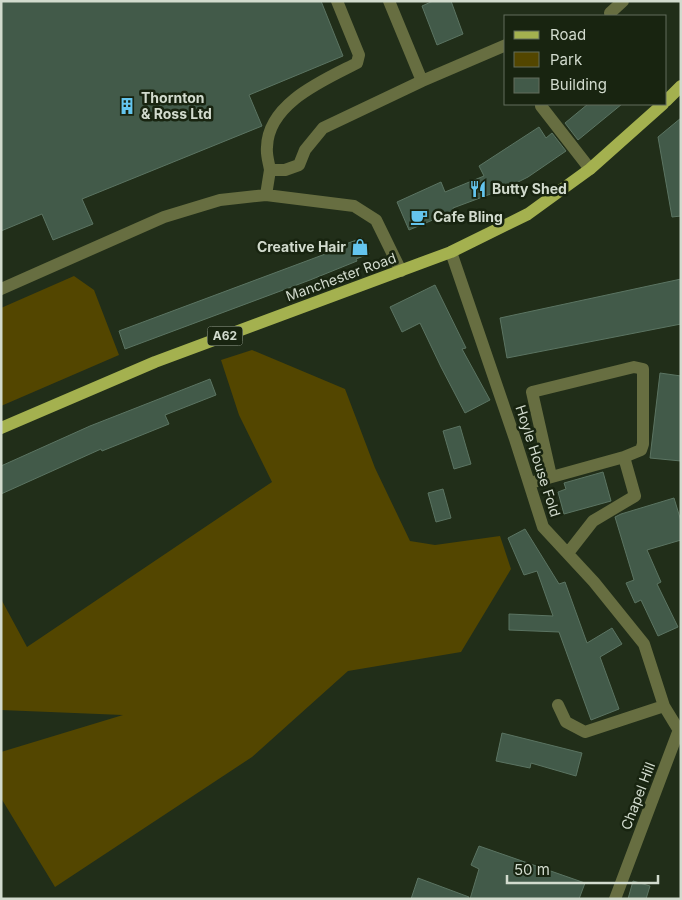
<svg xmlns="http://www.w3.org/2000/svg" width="682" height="900" viewBox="0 0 682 900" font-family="Inter,sans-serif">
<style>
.green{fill:#534600}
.building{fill:#425a49;stroke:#5b7462}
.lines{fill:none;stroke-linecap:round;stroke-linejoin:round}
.minor{stroke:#676e41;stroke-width:12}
.major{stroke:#a4b14f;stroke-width:12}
.labels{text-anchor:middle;stroke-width:5;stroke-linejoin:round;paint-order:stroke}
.shield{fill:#182410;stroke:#9aa495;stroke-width:1}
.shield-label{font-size:12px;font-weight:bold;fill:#d2dbce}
.poi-label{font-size:14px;font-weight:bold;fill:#d2dbce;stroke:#182410;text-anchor:start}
.street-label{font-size:14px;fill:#d2dbce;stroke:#182410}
</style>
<rect width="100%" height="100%" fill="#212e19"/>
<path class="green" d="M74,276L94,290L119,355L1,406V308Z
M252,350L345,389L375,468L410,541L435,545L500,536L511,569L461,652L348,671L252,757L55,887L1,798V752L123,715L1,710V599L27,647L272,482L239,415L221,360Z"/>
<path class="building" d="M1,1H321L343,56L249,95L262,126L82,199L93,224L53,240L42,214L1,231Z
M433,1H451L463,34L437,45L422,6Z
M588,104H622L578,140L565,123Z
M681,118V216L672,217L658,137Z
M539,127L546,138L552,133L566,151L528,177L504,189L453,208L454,211L409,230L397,202L441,182L445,192L484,176L479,166Z
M362,238L369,254L356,259L357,261L310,280L125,349L119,331L336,250L335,248Z
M681,279V324L507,358L500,318Z
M435,285L466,348L462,349L490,400L465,413L441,367L420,323L402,332L390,307Z
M660,373L681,376V461L650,458Z
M210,379L216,395L165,415L169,424L102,451L101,449L1,494V466L90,426Z
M460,426L471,464L454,469L443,431Z
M603,472L611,501L564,514L558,492L566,489L564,483Z
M443,489L451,518L436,522L428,493Z
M674,498L681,521V540L647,550L661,582L657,584L678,627L658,636L641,600L635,603L626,583L634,580L615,517L621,514Z
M525,529L559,584L565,582L587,643L612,628L622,644L600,657L619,709L591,720L559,632L509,630V614L553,616L537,571L524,575L508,538Z
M502,733L582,753L576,776L531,763L530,768L496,761Z
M479,846L585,883L579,899H470L479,869L471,865Z
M418,878L469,897L468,899H411Z
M633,881L650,886L646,899H628Z"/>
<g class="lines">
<path class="minor" d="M610,13L623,1
M422,81L506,45
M541,106L590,169
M270,170C269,163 266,155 267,147C268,103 324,80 357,63L359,55L337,1
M266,195L270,170H285L299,165L305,150L323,128L422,81L389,1
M451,252L515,439L543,527L594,582L644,644L664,706L681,734
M1,289L164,217L220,200L266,195L354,206L376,220L401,271
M530,483L624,457L641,450L643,444V369L634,367L532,392L551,476
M568,553L593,521L635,496L624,457
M558,705L566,722L585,732L664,706
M615,899L678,732"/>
<path class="major" d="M666,101L681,86
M1,428L155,362L451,252L528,214L590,169L663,104"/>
</g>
<defs>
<g id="building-bare" transform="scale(1.35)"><path d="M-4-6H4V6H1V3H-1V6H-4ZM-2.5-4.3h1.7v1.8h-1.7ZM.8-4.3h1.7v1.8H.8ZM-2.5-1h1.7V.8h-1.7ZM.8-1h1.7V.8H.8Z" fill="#64c5ee" stroke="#182410" stroke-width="2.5" paint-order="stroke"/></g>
<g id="restaurant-bare" transform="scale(1.35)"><path d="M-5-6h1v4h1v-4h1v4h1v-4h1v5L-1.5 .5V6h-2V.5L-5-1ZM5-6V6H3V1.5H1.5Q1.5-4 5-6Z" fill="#64c5ee" stroke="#182410" stroke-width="2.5" paint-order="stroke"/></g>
<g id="cafe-bare" transform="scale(1.35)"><path d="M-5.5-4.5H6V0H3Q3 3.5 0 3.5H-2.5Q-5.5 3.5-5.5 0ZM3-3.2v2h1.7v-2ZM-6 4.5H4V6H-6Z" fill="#64c5ee" stroke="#182410" stroke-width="2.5" paint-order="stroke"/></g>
<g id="shop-bare" transform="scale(1.35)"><path d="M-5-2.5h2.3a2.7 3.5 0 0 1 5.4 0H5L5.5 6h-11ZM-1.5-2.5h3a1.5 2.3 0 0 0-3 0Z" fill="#64c5ee" stroke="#182410" stroke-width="2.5" paint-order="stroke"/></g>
</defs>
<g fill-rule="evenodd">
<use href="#building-bare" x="127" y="106"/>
<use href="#restaurant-bare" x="478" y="189"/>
<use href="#cafe-bare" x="419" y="217"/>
<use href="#shop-bare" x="360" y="247"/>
</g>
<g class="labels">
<rect class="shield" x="207.5" y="326.5" width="35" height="19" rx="4"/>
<g class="shield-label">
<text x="225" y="340">A62</text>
</g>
<g class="poi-label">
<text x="141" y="103">Thornton<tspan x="141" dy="16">&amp; Ross Ltd</tspan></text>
<text x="492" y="194">Butty Shed</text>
<text x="433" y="222">Cafe Bling</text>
<text x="346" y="252" text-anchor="end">Creative Hair</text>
</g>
<g class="street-label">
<text transform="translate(341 277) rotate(-20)" y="5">Manchester Road</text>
<text transform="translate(538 461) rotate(72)" y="5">Hoyle House Fold</text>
<text transform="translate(638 796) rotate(-69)" y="5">Chapel Hill</text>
</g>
</g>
<rect width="682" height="900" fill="none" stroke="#d2dbce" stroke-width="5"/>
<rect x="504" y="15" width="162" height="90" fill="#182410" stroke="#626d5c"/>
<rect x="514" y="31" width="25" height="8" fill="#a4b14f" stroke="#626d5c"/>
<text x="550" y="40" font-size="15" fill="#d2dbce">Road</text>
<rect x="514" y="52" width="25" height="15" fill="#534600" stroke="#626d5c"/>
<text x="550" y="65" font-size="15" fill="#d2dbce">Park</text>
<rect x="514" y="78" width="25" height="15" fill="#425a49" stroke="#626d5c"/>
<text x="550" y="90" font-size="15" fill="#d2dbce">Building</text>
<path d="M507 875v8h151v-8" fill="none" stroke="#d2dbce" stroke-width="2.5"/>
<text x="514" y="875" font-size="15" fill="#d2dbce" stroke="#182410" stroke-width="4" paint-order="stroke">50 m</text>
</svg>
